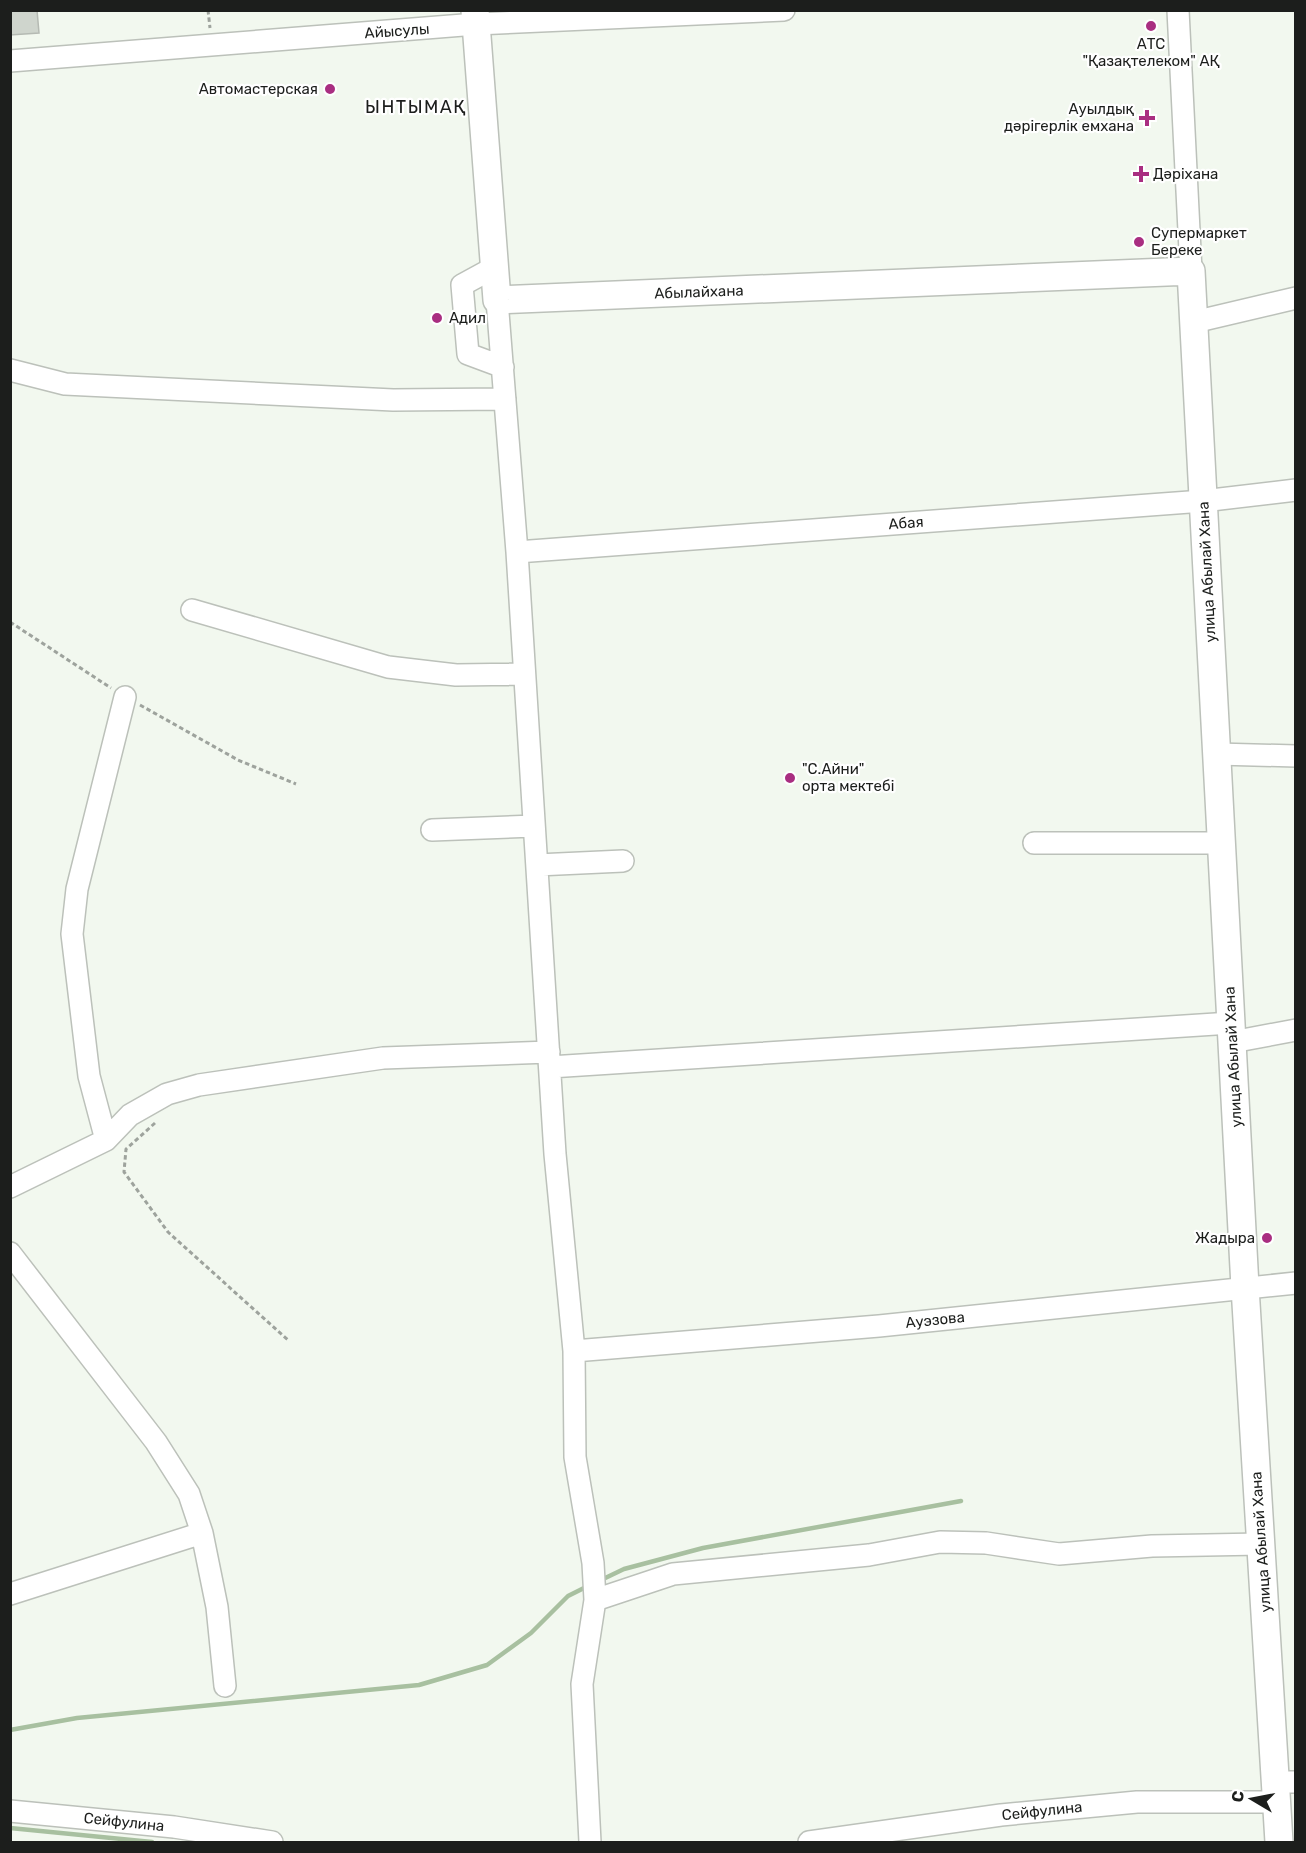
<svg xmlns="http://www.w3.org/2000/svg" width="1306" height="1853" viewBox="0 0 1306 1853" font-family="Rubik,sans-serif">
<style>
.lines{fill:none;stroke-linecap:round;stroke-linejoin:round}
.stream{stroke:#a8c0a0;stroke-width:4.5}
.building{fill:#cfd5cd;stroke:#b5bab3;stroke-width:1.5}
.minor-casing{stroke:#bcc1ba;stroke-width:24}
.major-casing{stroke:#bcc1ba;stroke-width:30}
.path{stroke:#9ea39d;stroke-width:3;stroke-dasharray:4.5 3;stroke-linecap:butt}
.minor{stroke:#fff;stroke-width:21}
.major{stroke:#fff;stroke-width:27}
.poi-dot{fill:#a92e81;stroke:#fff;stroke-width:2}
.labels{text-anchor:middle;stroke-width:4.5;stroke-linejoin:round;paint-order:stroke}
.street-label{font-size:15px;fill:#1c1e1c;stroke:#fff}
.poi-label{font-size:15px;fill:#1c1e1c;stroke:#fff;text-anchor:start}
.quarter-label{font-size:18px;letter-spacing:1.5px;fill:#1c1e1c;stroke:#fff}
</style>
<rect width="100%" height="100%" fill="#f2f8ef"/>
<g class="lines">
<path class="stream" d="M599,1581L624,1569L703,1548L961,1501
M10,1730L77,1718L419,1685L487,1665L531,1633L568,1596L588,1586
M10,1828L152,1842"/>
</g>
<path class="building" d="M10,10H37L39,33L10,35Z"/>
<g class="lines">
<g class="minor-casing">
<path id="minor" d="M1178,10L1191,271
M10,61L476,24L784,10
M495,267L462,285L468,354L503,367
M497,300L517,552L555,1154L574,1351L575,1457L593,1563L595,1600L582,1684L590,1842
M1194,322L1296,298
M10,370L65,384L393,400L505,399
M517,552L1203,501L1296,490
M192,610L388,667L456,675L524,674
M1217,754L1296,756
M432,830L534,826
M1034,843H1221
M537,865L623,861
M1232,1042L1296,1030
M550,1067L1231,1023
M106,1140L89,1076L72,934L77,889L125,697
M10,1187L106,1140L130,1115L167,1094L199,1085L383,1058L549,1052
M10,1253L156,1442L189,1494L202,1533L217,1607L225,1686
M574,1351L879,1326L1296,1283
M10,1594L202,1533
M595,1600L673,1574L869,1555L940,1542L986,1543L1059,1554L1152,1546L1261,1544
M1276,1782H1296
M10,1811L174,1827L272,1842
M809,1842L1001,1815L1137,1802H1276"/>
</g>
<g class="major-casing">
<path id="major" d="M475,10L497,300L1191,271L1245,1287L1279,1842"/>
</g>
<path class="path" d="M208,10L210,28
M10,622L111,688
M140,705L238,760L296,784
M155,1123L126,1149L124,1172L168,1232L289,1341"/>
<use href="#minor" class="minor"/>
<use href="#major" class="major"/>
</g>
<g class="poi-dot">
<circle cx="1151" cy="26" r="6"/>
<circle cx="330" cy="89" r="6"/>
<path d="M1144 109h6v6h6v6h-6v6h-6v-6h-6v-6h6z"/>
<path d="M1138 165h6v6h6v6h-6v6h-6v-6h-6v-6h6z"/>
<circle cx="1139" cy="242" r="6"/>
<circle cx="437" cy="318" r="6"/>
<circle cx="790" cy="778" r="6"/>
<circle cx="1267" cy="1238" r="6"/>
</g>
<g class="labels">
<g class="street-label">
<text transform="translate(397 31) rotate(-4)" y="5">Айысулы</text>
<text transform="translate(699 292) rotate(-2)" y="5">Абылайхана</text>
<text transform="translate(906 523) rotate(-4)" y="5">Абая</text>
<text transform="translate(1207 572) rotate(-93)" y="5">улица Абылай Хана</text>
<text transform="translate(1233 1057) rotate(-93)" y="5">улица Абылай Хана</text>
<text transform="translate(935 1320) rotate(-6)" y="5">Ауэзова</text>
<text transform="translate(1261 1542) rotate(-94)" y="5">улица Абылай Хана</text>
<text transform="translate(1042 1811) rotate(-6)" y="5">Сейфулина</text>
<text transform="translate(124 1822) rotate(6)" y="5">Сейфулина</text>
</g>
<g class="poi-label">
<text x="1151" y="49" text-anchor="middle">АТС<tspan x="1151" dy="17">"Қазақтелеком" АҚ</tspan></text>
<text x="318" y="94" text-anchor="end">Автомастерская</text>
<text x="1134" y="114" text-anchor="end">Ауылдық<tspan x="1134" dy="17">дәрігерлік емхана</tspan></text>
<text x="1153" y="179">Дәріхана</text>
<text x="1151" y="238">Супермаркет<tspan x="1151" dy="17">Береке</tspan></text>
<text x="449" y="323">Адил</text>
<text x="802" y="774">"С.Айни"<tspan x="802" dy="17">орта мектебі</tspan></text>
<text x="1255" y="1243" text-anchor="end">Жадыра</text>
</g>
<g class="quarter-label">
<text x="416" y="113">ЫНТЫМАҚ</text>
</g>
</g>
<rect width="1306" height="1853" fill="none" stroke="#1c1e1c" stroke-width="24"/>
<g transform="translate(1252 1799) rotate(280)" stroke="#ffffff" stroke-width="4.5" paint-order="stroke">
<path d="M0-4.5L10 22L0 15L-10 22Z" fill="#1c1e1c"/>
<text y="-9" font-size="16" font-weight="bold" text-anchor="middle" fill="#1c1e1c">С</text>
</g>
</svg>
